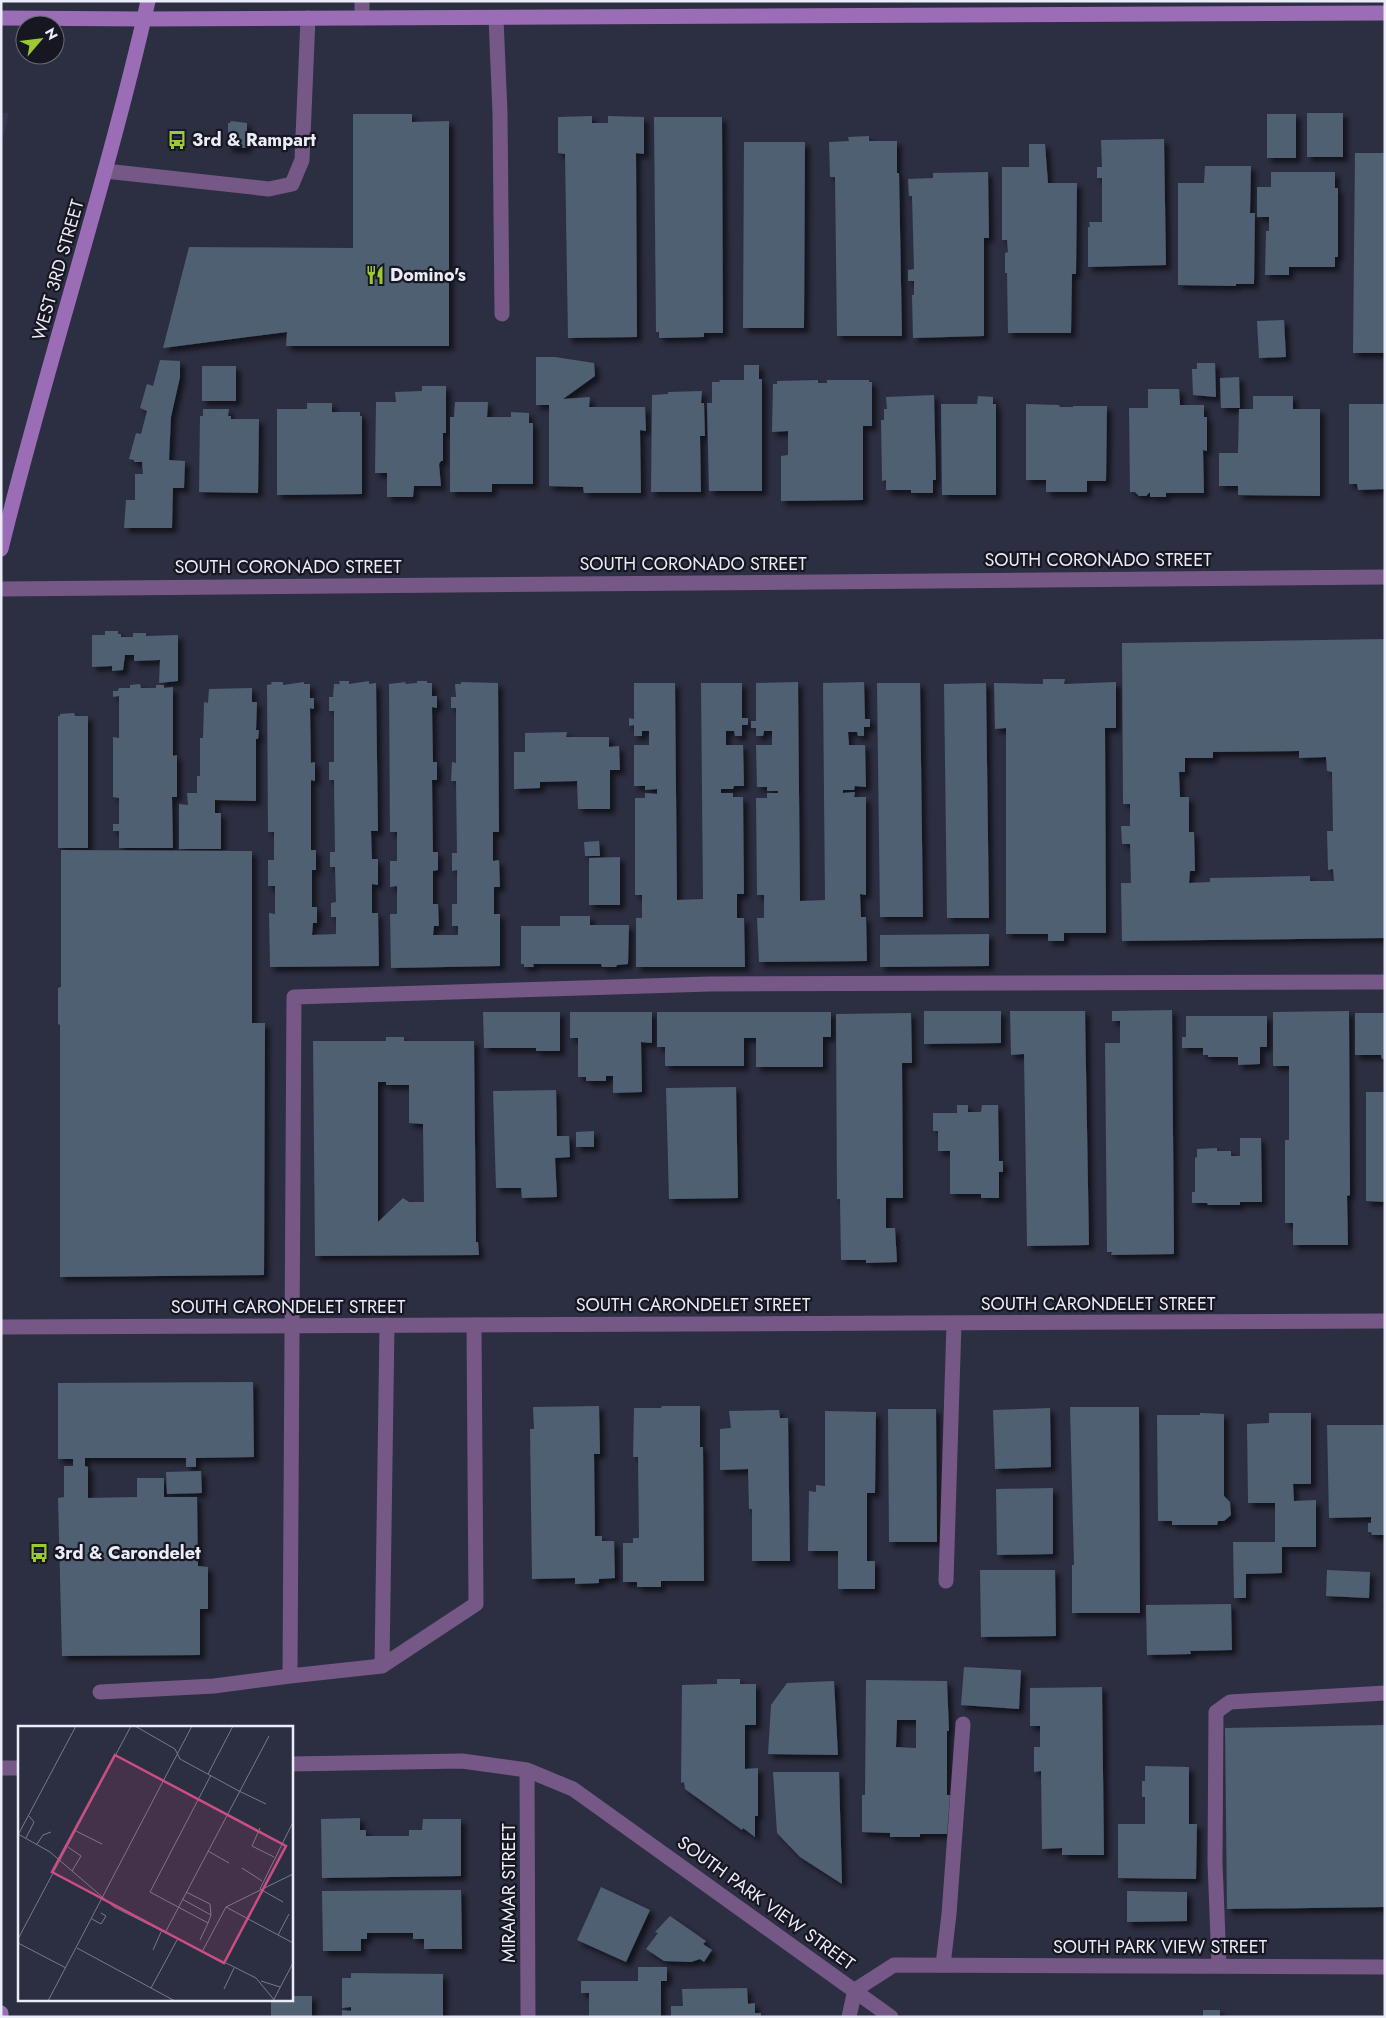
<svg xmlns="http://www.w3.org/2000/svg" width="1386" height="2018" viewBox="0 0 1386 2018" font-family="Jost,sans-serif">
<style>
.built{fill:#34354f}
.building{fill:#4f6072;fill-rule:evenodd;filter:url(#shadow)}
.lines{fill:none;stroke-linecap:round;stroke-linejoin:round}
.lane{stroke:#755886;stroke-width:15}
.street{stroke:#755886;stroke-width:15}
.secondary{stroke:#9b6db6;stroke-width:15}
.labels{text-anchor:middle;stroke-width:4.5;stroke-linejoin:round;paint-order:stroke}
.poi-label{font-size:18px;font-weight:bold;fill:#ebecf9;stroke:#161720;text-anchor:start}
.street-label{font-size:18px;fill:#ebecf9;stroke:#161720}
.inset-road{fill:none;stroke:#787a8b;stroke-width:1}
.view{fill:#cc4d82;fill-opacity:0.15;stroke:#cc4d82;stroke-width:2.5}
.inset-edge{fill:none;stroke:#ebecf9;stroke-width:2.5}
</style>
<defs>
<filter id="shadow"><feDropShadow dx="4.5" dy="4.5" stdDeviation="2.5" flood-color="#0009"/></filter>
</defs>
<rect width="100%" height="100%" fill="#2c2e41"/>
<path class="built" d="M1,113H9L1,145Z"/>
<path class="building" d="M1307,113H1343V157H1307Z
M353,114H412V122L449,121V346H286L287,332L163,348L189,247L353,248Z
M1267,114H1296V158H1267Z
M592,116V123H608V116L644,117V154L636,153L637,337L568,338L565,154L558,153V117Z
M654,117H722L723,333H704V337L659,338V332H656Z
M231,121L247,123V148H228V123H230Z
M869,136V141H897V173H899L902,336H837L835,177H830L829,142L849,141L848,137Z
M1164,139L1166,265L1088,267V227H1090L1089,222H1102V178H1097V167H1102L1101,140Z
M744,142H805L804,328H743Z
M1029,144H1045L1048,183H1077L1076,274H1072L1071,333H1008L1007,273H1005V253L1008,252L1007,240H1002V167H1029Z
M1355,153H1385V353H1353Z
M1205,166H1251L1250,213H1255L1254,284H1236V286L1178,285V183H1204Z
M988,172L989,238H984V336L913,338L912,295H914V281H908V270L914,269L912,196H909L908,179L933,178V173Z
M1271,172H1335V188H1338V257H1335V267H1289V275H1265L1266,231H1269V217H1257V187H1271Z
M1284,320L1286,357L1259,358L1257,321Z
M536,357H555L594,363L595,376L563,399L590,397L589,407H645L646,431L640,430L641,493H584L583,487L549,486V405H536Z
M160,360L180,361V377L171,417L169,460L185,461L184,488H173L172,528H124L126,500H135V474H143L142,462H134V460L129,459L136,433L141,434L147,411L140,408L147,384L153,386Z
M1197,363H1215L1216,397L1193,395L1192,369H1197Z
M744,365H759V379H762V491H709L707,403H712V382H720L719,380H744Z
M202,366H236V401H202Z
M1239,377L1240,408H1221L1220,378Z
M818,380V383H827V380H869V382H872V426H863V500L781,501V456L788,455V431L772,432L773,384H777V381Z
M422,386H446V433H443V461H441L439,464L441,486H414L413,497H387V473H375L376,402H396L395,392L422,391Z
M1148,389H1179L1180,405H1204V417H1207V451L1203,450L1204,493H1166V497H1150V492L1146,496H1139L1135,492H1130L1129,408H1148Z
M702,391L701,403H704L705,436H700L701,492H651L652,395L668,394V392Z
M934,395L936,480H933V493H911V490H886V480L882,481L881,420H884V409H887L886,397Z
M978,396L993,397V404H996V495H942L941,404H977Z
M1253,396H1293V409H1320V496L1238,495V486H1219V453H1238L1239,409H1253Z
M455,402H488L487,417H511V412L529,413V423H533V484H492V492H450V417H454Z
M307,403H332V412H360V416H362V494L277,495V409H307Z
M1026,404L1059,405L1060,407H1073V406H1107L1106,481H1087V492H1046V480H1026Z
M1349,404H1385V489L1358,490L1357,484H1349Z
M203,409H229L228,416H231V419H259L258,493L199,492L200,416H203Z
M105,631H118V634H121V637H133V633H146V636L178,635V681L159,683L160,660L134,661V655H125L123,670L112,671V666L92,667V635H105Z
M1385,639V938L1122,941L1121,883H1131L1130,844H1122L1121,826H1130V804H1123L1122,643ZM1299,751V758L1326,757L1327,771L1332,772L1333,831H1327L1328,870L1333,869L1334,881H1310V876L1210,878V882L1189,883L1190,871H1195L1194,832H1189V797H1180L1179,772H1185V758H1213V752Z
M1043,679H1065L1064,684L1116,682V728H1105L1106,933H1064V941H1048V934H1006V728L995,729L994,683L1043,684Z
M339,681H349V684L369,681V684L376,683L378,831H371L372,859H378V885L372,884V913H378L379,966L270,967L269,913L275,914V886H268V860H274V832H268L267,685L272,684L271,682H283V685L304,682V684H310V698H314V709L310,708L311,763L315,762V781L311,780V850H316V870H312V907H317V923H313L312,935L336,934V917H331V903L336,902L335,867H330V852H335L334,780H329V762H334V711H329V697H333L334,684H340Z
M417,681H427V683H432V696H437V708L432,707L433,762H437V780H432L433,852H438V870L433,871V904H438L439,926H434L433,935H458V926H452V904H457V870L452,871V853H457L456,781H451L452,762L456,763V708H451V697H456L455,684H461V682L498,683L499,832H493V861L499,860L500,887H494V914H500V966L391,968L390,914H397V886L390,887V861H397V832H390L389,684L406,682L405,684L417,683Z
M798,682L800,901L825,900L823,683L864,682L865,719H870V727H864V736H858L857,732H848L849,745H865L866,787L855,786L854,790H843V793L855,792L854,797H866V895L860,894L861,917H866L867,961L759,962L757,918H764V895H757L756,798H767V793H778V791H767V787H757L756,745H772V731H764L763,736H756V728H751V721H756V683Z
M634,683H675L677,900L703,899L701,683H742V718H748V725H742V736H735L734,731H726V745H743L744,786H734L733,789H721V793H733V797H743L744,894H737V918H744L745,967H636V918H642V895H635V798H645V793L657,794V789L645,790V786H634V745H649V731H642V736H634V725L629,726V718L634,719Z
M877,683H920L923,917H880Z
M986,683L989,918H947L944,684Z
M140,684L141,688H156V685H164V688L173,687V756L177,755V797H172L173,848H119V831H113V824H119V798L113,797V737L119,738V696L113,697V691H118L119,688H130V685Z
M252,688V702H257L256,730H259L258,739H256V801L215,800V813H221V849H179V804L188,805L187,793H197V776H200V738H203L204,702L208,703L209,689Z
M74,713L75,716H88V848H58V716H60V714Z
M567,732L566,737H609V747L619,746L620,770H610V809H578L577,781L540,782V788L514,789V752H525V733Z
M599,841L600,856H585L584,842Z
M61,850L252,851V1023H265L264,1275L60,1277V1025L58,1024V988L61,987Z
M620,857V905H589V858Z
M560,916H590V925H629L628,964L617,965L616,967H602L601,964H533L534,967H524V964H521V926H560Z
M989,934V966L880,967V935Z
M1172,1010L1174,1254L1111,1255L1112,1252H1107L1105,1043H1120V1021H1112V1011Z
M924,1011H1001V1043L924,1044Z
M1010,1011H1085L1089,1245L1027,1246L1024,1054L1011,1055Z
M1349,1011L1350,1195L1347,1196L1348,1245H1293V1223H1285V1140H1289V1066H1273V1012Z
M483,1012H560V1051H536V1048H484Z
M570,1012H652V1043L641,1042L642,1092L613,1093V1076H606V1081H586V1077H578V1038H570Z
M657,1012H831V1037H823V1067H756V1038H744V1066H665V1047H657Z
M911,1013L912,1063H902L903,1198H886V1228H895L897,1262L866,1263V1260H841L840,1199H837L836,1014Z
M1355,1013H1385V1059H1382L1381,1055H1355Z
M1186,1016H1267V1047H1260V1064L1238,1065V1057H1208V1055H1203V1048H1182V1037H1186Z
M386,1037H404V1041H474L476,1242H478L479,1255L315,1256L313,1041H386ZM378,1082H386V1085H409V1123L423,1124L424,1202H409L403,1198L378,1222Z
M736,1087L738,1198L669,1199L666,1088Z
M556,1090L557,1136H569L570,1157L555,1158L557,1197L522,1198L521,1188H496L493,1091Z
M1366,1092H1385V1202L1366,1201Z
M957,1105H968V1112H981L982,1105H998L999,1161H1003V1172H999V1198H981V1194H950V1151H938V1131H933V1113H957Z
M594,1131V1147H576V1132Z
M1240,1138H1261L1262,1202H1240V1205H1208L1207,1203H1192V1192H1195V1158L1197,1157V1149L1217,1148V1151H1231V1156H1240Z
M253,1382L254,1457L196,1458V1467H186V1458H85V1466L88,1467V1498L137,1497V1478H164V1497H197L198,1566L208,1567V1609H200V1655L62,1656L58,1498L64,1497V1466H73V1459H58V1383Z
M599,1406L600,1454H594L595,1536H602V1541H614L615,1578L599,1579V1583L575,1584V1578L532,1579L530,1429H534L533,1407Z
M662,1406H700V1447H703L704,1581H661V1587H637V1582H623V1543H633V1538H639L638,1457H633L634,1408H661Z
M1070,1407H1139L1140,1613H1072V1565H1074Z
M1050,1408L1051,1467L995,1469L993,1410Z
M888,1409H936L937,1542H889Z
M779,1410L780,1418H788L790,1561H752V1509H749L748,1469L720,1470V1429L731,1428L729,1411Z
M825,1411L876,1412L875,1493H867V1561H875V1589H838V1551H808L809,1491L816,1492V1485L825,1486Z
M1200,1413L1224,1414V1496L1230,1502L1231,1515L1224,1521H1218L1217,1525H1172V1521H1158L1157,1415H1200Z
M1269,1413H1311V1484H1293L1294,1501L1316,1500V1547H1282V1573L1246,1574V1598H1234L1233,1542H1275V1503H1248L1247,1424L1269,1423Z
M1327,1425H1385V1535H1372L1371,1532H1368V1523H1371V1517L1329,1518Z
M201,1471L202,1493L167,1494L166,1472Z
M1053,1488V1554L997,1555L996,1489Z
M980,1570H1055L1056,1636L981,1637Z
M1327,1570L1370,1572L1369,1598L1326,1596Z
M1231,1604L1232,1650L1190,1651L1191,1654L1147,1655L1146,1605Z
M964,1667L1021,1670L1019,1709L961,1705Z
M717,1679H740V1684H756V1725H745V1769L758,1768V1816H755V1837L743,1828L742,1830L685,1789L684,1782L681,1783L682,1685L717,1684Z
M866,1680L947,1681L949,1731H947V1795H950L947,1834H920V1837H890V1833L862,1832V1795H865ZM897,1720H916V1748L896,1747Z
M834,1681L838,1755L768,1754L771,1705L787,1683Z
M1102,1687L1104,1855H1062V1848L1042,1849L1041,1771L1034,1772V1747H1040V1726H1030V1688Z
M1385,1725V1907L1227,1909L1225,1728Z
M1145,1766L1189,1767V1824H1197L1196,1879L1118,1878V1824H1145V1797H1142V1781H1145Z
M773,1772H839L842,1884L800,1857L777,1833Z
M360,1818V1830H366V1836H409V1830H422L423,1819H461V1876L322,1878L321,1819Z
M601,1887L650,1910L626,1962L577,1940Z
M461,1890L462,1949H424V1939H413V1933H367V1939H361V1951H323L322,1891Z
M1127,1891L1187,1892V1921L1127,1922Z
M670,1916L706,1941L703,1944L712,1950L704,1962L700,1959L691,1962L664,1961L646,1949L658,1933L655,1932Z
M638,1967H667V1981H661V2017H589V1993H581V1981H638Z
M351,1973L443,1974V2017H342V2010L351,2011V2007L342,2008V1978H351Z
M747,1988L748,2004L755,2003V2013H761V2017H671V2006H683L682,1989Z
M291,1996H312V2017H271V1999H291Z
M1203,2010H1220V2017H1203Z"/>
<g class="lines">
<path class="lane" d="M362,1V18
M496,18L500,113L502,314
M105,171L269,189L292,184L302,160L308,18
M946,1581L954,1323
M382,1666L476,1604L474,1325
M290,1676L382,1666L387,1325
M100,1692L214,1686L290,1676L294,997L710,984L1385,982
M943,1965L949,1914L963,1724
M1219,1965L1215,1862L1216,1712L1230,1702L1385,1693
M849,2017L855,1990"/>
<path class="street" d="M1,589L1385,577
M1,1327L1385,1321
M291,1764L462,1761L527,1770L573,1789L891,2017
M1,1768H19
M527,1770L528,2017
M855,1990L894,1965L1385,1967"/>
<path class="secondary" d="M1,18L144,19L1385,13
M1,549C46,365 106,186 148,1
M1,2013V2017"/>
</g>
<defs>
<g id="bus-bare" transform="scale(1.5)"><path d="M-5-6H5V4H4V6H2V4H-2V6H-4V4H-5ZM-3.5-4V0h7V-4ZM-3.5 1.2v1.5H-2V1.2ZM2 1.2v1.5H3.5V1.2Z" fill="#9cca32" stroke="#161720" stroke-width="2.5" paint-order="stroke"/></g>
<g id="restaurant-bare" transform="scale(1.5)"><path d="M-5-6h1v4h1v-4h1v4h1v-4h1v5L-1.5 .5V6h-2V.5L-5-1ZM5-6V6H3V1.5H1.5Q1.5-4 5-6Z" fill="#9cca32" stroke="#161720" stroke-width="2.5" paint-order="stroke"/></g>
</defs>
<g fill-rule="evenodd">
<use href="#bus-bare" x="177" y="140"/>
<use href="#restaurant-bare" x="375" y="275"/>
<use href="#bus-bare" x="39" y="1553"/>
</g>
<g class="labels">
<g class="poi-label">
<text x="192" y="146">3rd &amp; Rampart</text>
<text x="390" y="281">Domino's</text>
<text x="54" y="1559">3rd &amp; Carondelet</text>
</g>
<g class="street-label">
<text transform="translate(58 270) rotate(-74)" y="6">WEST 3RD STREET</text>
<text x="1098" y="566">SOUTH CORONADO STREET</text>
<text x="693" y="570">SOUTH CORONADO STREET</text>
<text x="288" y="573">SOUTH CORONADO STREET</text>
<text x="1098" y="1310">SOUTH CARONDELET STREET</text>
<text x="693" y="1311">SOUTH CARONDELET STREET</text>
<text x="288" y="1313">SOUTH CARONDELET STREET</text>
<text transform="translate(509 1893) rotate(-90)" y="6">MIRAMAR STREET</text>
<text transform="translate(766 1903) rotate(36)" y="6">SOUTH PARK VIEW STREET</text>
<text x="1160" y="1953">SOUTH PARK VIEW STREET</text>
</g>
</g>
<g transform="translate(18 1726)">
<rect width="275" height="275" fill="#2c2e41"/>
<path class="inset-road" d="M117,0L157,23L162,33L221,65M190,48L215,0M221,65L248,78M242,102L234,120L256,131M58,105L84,118M0,108L32,126L96,181L238,252L257,275M0,109L58,0M8,112L16,96L11,90M19,118L25,109L33,106M50,121L63,130L54,145M190,125L211,137M224,142L244,155M242,163L275,96M242,163L265,176M168,166L192,178L193,189M164,173L193,189L190,197M208,181L275,217M74,193L83,198L88,190L83,187M147,207L251,10M260,209L271,188M0,213L113,0M182,214L190,197L132,166L193,49M0,217L48,242M59,222L157,275M135,224L143,206M184,226L208,181L275,148M243,255L262,261M133,262L159,214M206,263L216,242M30,275L174,0M255,275L275,237"/>
<path class="view" d="M97,29L268,120L206,237L34,146Z"/>
<rect width="275" height="275" class="inset-edge"/>
</g>
<rect width="1386" height="2018" fill="none" stroke="#ebecf9" stroke-width="5"/>
<g transform="translate(40 40) rotate(62)"><circle r="24" fill="#161720" stroke="#6b6c77"/>
<path d="M0-4L9 19L0 12L-9 19Z" fill="#9cca32"/>
<text y="-8" font-size="14" font-weight="bold" text-anchor="middle" fill="#ebecf9">N</text>
</g>
</svg>
